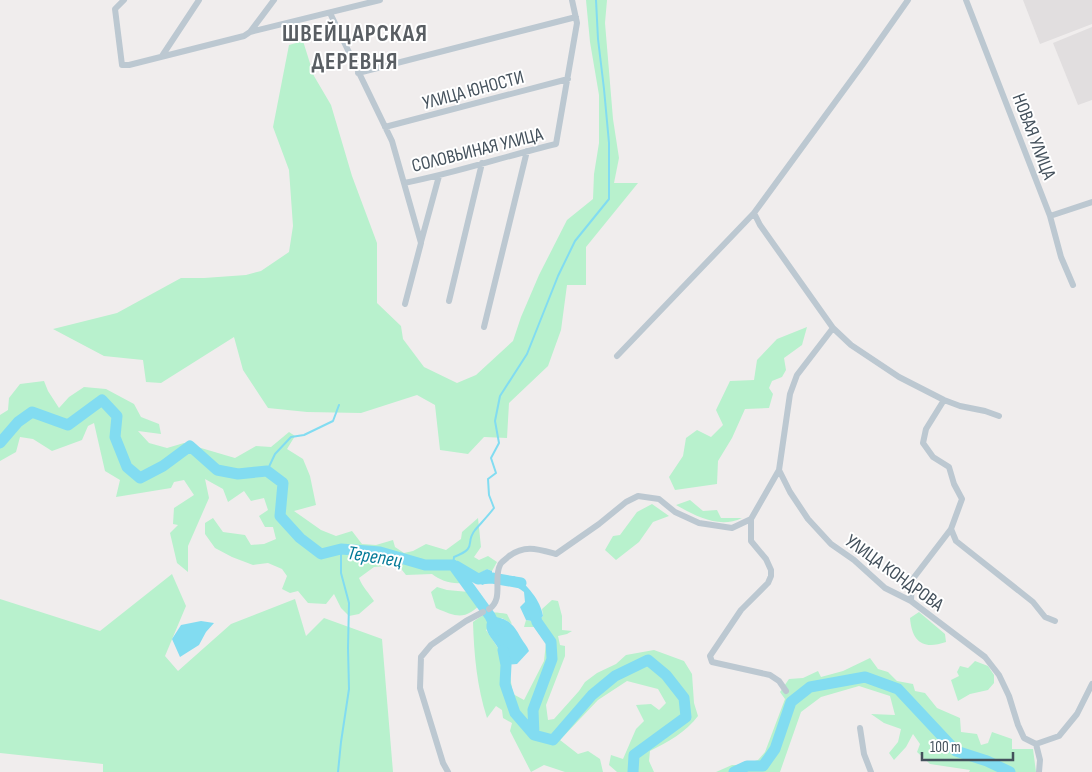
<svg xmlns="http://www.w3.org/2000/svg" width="1092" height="772" viewBox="0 0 1092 772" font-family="'Sofia Sans Condensed',sans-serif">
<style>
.education{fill:#e1dedf}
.green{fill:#b8f1cd}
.water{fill:#82dcf1}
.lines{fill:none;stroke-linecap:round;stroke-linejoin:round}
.stream{stroke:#82dcf1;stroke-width:2}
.river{stroke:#82dcf1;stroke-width:11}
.minor{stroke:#bcc8d1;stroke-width:6}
.labels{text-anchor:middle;stroke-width:4;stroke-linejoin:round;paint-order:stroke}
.street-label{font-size:19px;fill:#44515c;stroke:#fff}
.water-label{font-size:20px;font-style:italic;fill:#057b98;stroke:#fff}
.district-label{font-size:24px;font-weight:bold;letter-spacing:1px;fill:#595e63;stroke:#fff}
</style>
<rect width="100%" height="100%" fill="#f0eded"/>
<path class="education" d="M1023,0H1092V24L1040,44Z
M1092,27V100L1078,105L1053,43Z"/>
<path class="green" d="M586,0H607L605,23L613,119L619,158L614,183H638L586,247V285H567L561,330L548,366L509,403L507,438L484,437L468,454L440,450L435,405L417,395L361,413L307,412L268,408L243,370L234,337L161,383L146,382L143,360L104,356L53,329L117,313L181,278H204L246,275L261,271L289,252L293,226L289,170L273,127L289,45L303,41L314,76L331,105L352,176L377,243V303L401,326L403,339L424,367L457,383L476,375L513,341L521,317L539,275L567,220L593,199L594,174L599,143V95L590,42Z
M807,327L802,345L784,358L786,370L782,377L772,381L769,388L773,394L769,408L745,409L732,438L718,461L717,484L675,490L669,477L683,456L686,438L697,430L711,437L723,425L716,410L730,381L754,380L757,360L777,339Z
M44,381L48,391L59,408L69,397L84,387L106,389L134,404L141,417L159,424L161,434L138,431L149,443L167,448L184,443L235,458L256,446L271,447L289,432L295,436L287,449L303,459L310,476L316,505L294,511L321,530L336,536L352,531L362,544L376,545L393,540L395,547L404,553L413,551L426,544L446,550L461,539L462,532L478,518L481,547L474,557L479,560L488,556L497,562L492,571L487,569C481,572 476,579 470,581C457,586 442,582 432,574L406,575L398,565L374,567L359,578C363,588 369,593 374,601L359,614L349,616L341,608L334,594L326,604L308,603L298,591L290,593L282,589L287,576L282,569L268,563L253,565L232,557L215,548L205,534V523L213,518L223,532L245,535L251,545L264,544L276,539L273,527H265L259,516L268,510L264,498L251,501L244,491L228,502L223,489L205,479L209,498L188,546V572L177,563L170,533L178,525L173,524L174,508L194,495L184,480L174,482L171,488L116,497L120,480L105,471L94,423L88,426L82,440L52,451L33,439L20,437L16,452L0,461V415L8,410L9,398L20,384Z
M690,500L703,511L717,510L721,518H742C719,529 696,516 676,505Z
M652,504L669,516L653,522L639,542L616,560L605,550L613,536L620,535L637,512Z
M172,574L186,606L165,656L178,671L231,624L295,599L306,636L324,618L382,639L393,772H103V764L0,753V599L100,631Z
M437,587L447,590L480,593L484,601C466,620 458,618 436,608L431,592Z
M552,600L558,601L562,616V630L572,631L567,634L558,636L560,645L565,646V656L546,705L548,720L554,719L579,691L585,682L597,673L616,664L626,655L654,650L684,661L692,674L694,703L698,716C686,732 668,742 650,751L649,761L654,772H617L609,765L611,755L623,759L636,729L644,721L636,705L651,704L659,710L666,703L658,689L627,681L598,700L560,740L578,754L588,751L600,759L603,772H565L544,765L531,772L510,731L512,723L503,718L502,710L496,706L487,718C477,687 474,655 473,622C487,612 490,611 507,614L512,624L502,618L486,630L498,648L500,659L509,670L513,694L524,700L544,661L546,643L534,627H524L526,620L537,622L543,616L542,609Z
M919,612L945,634L946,642C923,650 912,642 910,618Z
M870,658L878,669L888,672L897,681L913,684L915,691L925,693L937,708L960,718L961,732L977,734L981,745L988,743L992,732L1012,739V749H1033L1036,772H969L970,770L930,764L917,752L920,744L913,734L906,747L894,760L889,753L898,742L901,729L884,723L871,714L895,715L890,696L859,686L821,697L801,712L780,772H716L732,765H742L758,760L765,752L785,699L780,692L789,679L803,678L818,671L821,677L843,671Z
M975,661L988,666L994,675V683L988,690L970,694L958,701L951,680L959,676L957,672L960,666L968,668Z"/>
<path class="water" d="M487,569L492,571V581L482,585L478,579L479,573Z
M514,576C527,584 541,601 543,616L537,622L526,620L520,607L525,602L524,592L506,579Z
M490,616C507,618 513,623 521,638C524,643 527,646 529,651L517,664L506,665C497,657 502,655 498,648C491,636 481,630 490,616Z
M201,621L214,623L206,632L199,645L180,657L172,639L181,625Z"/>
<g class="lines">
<path class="stream" d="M267,471L275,454L291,437L304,435L333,421L339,405
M453,565L454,557C479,547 464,544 475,530C481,523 488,516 494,508L489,495L488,479L496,473L491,458L499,443L495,421L500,396L527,354L558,276L575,241L609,199V143L604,89L598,39L596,0
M338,772L341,742L349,689L348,648L349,603L341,573V549"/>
<path class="river" d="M0,443L18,422L32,412L68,425L102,400L117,416L115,437L127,467L140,478L163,466L190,446L217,470L238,474L267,471L283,483L280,516L300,538L321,554L341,549L380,552L425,565H453L490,616L497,630
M456,566L478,579L492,578L521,583
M533,608L537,622L551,642L552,659L533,710L534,735
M503,650L506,665L505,684L515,713L534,735L553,740L592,695L615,676L648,660L666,675L684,698L686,717L634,755L633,772
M734,772L747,766H763L775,749L791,702L810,687L865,677L898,689L956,751L987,761L1010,772"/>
<path class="minor" d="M124,0L115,9L122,65H129L244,36L250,32L380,0
M908,0L863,64L754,213L760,225L833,328L851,345L899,377L944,400L960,406L985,411L999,416
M966,0L1050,216L1061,257L1073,285
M330,13L392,141L421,243L405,304
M250,32L274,0
M162,56L199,0
M358,73L576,17
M385,127L568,79
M404,183C456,173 505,156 556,144L577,23L572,0
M1050,216L1092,202
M421,242L439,176
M449,301L482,163
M484,327L527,151
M617,356L754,213
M779,470L790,492L808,519L831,544L854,560L885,588L911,601L985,657L999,675L1009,696L1018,725L1024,738L1036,744
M751,519V541L766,559L771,570V576L768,583L741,610L710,656L712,662L770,675L779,681L786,691
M951,529L956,541L1033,602L1045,617L1055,621
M911,601L912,580L951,529L962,499L954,484L949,467L933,457L923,443L926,429L944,400
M489,609C504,599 493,579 500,565C501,562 505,560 508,557C524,544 538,549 556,554L599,524L626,502L638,496L659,499L675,512L699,523L732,528L751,519L779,470L790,394L797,375L833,328
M860,728L864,754L871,772
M1036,744L1059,736L1077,714L1092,684
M1036,744L1040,760L1039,772
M448,772L443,763L420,688L421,657L431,645L466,621L483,612"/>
</g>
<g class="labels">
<g class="street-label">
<text transform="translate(473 89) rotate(-15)" y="7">УЛИЦА ЮНОСТИ</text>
<text transform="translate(1035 136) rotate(69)" y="7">НОВАЯ УЛИЦА</text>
<text transform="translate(477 149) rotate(-14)" y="7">СОЛОВЬИНАЯ УЛИЦА</text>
<text transform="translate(895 572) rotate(36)" y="7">УЛИЦА КОНДРОВА</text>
</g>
<g class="water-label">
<text transform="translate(375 556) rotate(9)" y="7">Терепец</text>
</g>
<g class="district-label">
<text x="355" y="41">ШВЕЙЦАРСКАЯ<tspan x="355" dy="28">ДЕРЕВНЯ</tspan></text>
</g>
</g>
<path d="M922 752v8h91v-8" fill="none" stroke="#44515c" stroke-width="2.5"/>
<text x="930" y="752" font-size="15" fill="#44515c" stroke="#ffffff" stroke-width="4" paint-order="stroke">100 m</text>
</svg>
